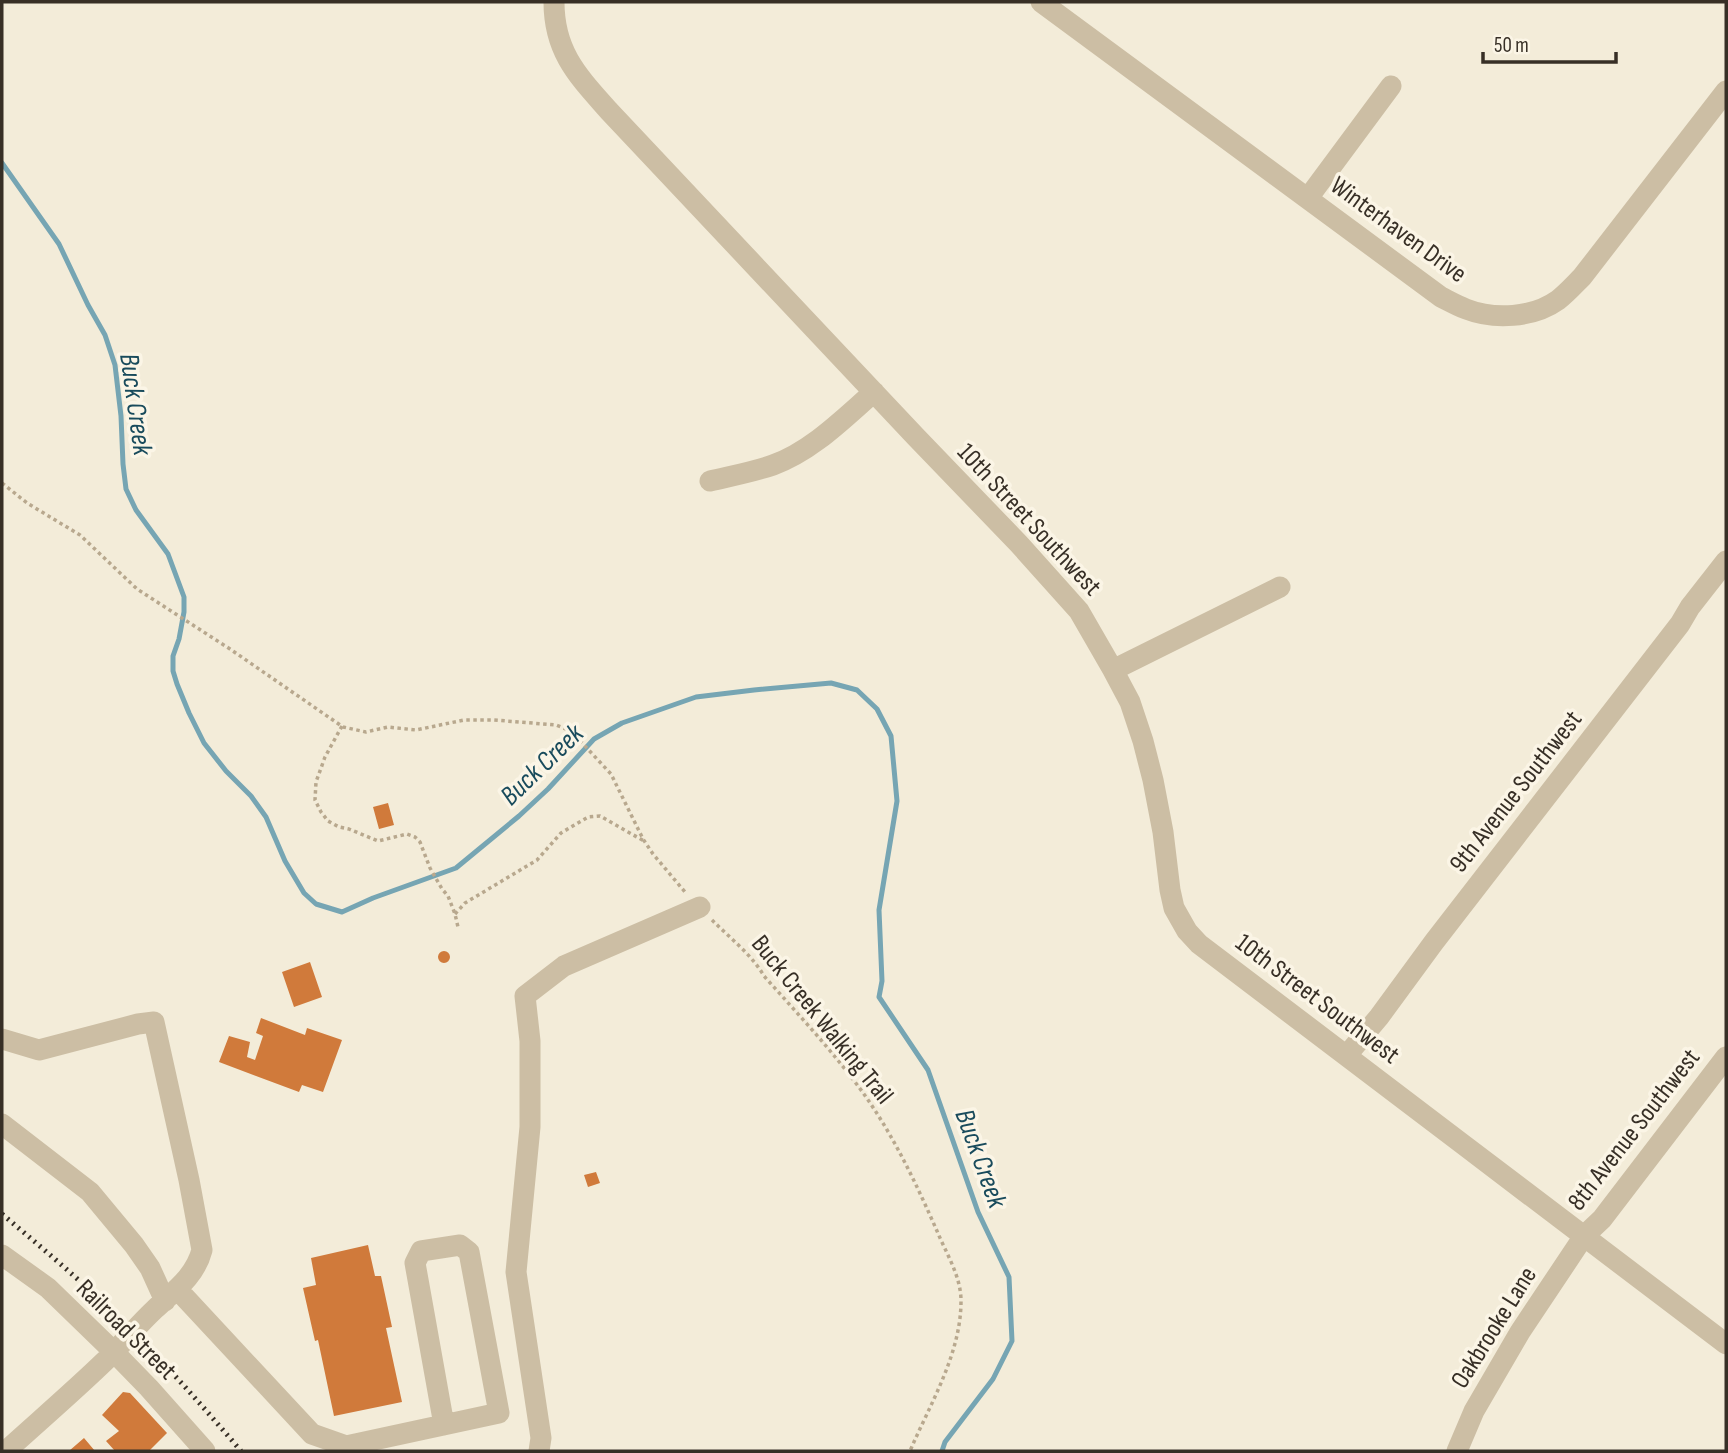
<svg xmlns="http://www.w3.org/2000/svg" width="1728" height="1453" viewBox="0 0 1728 1453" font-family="'Sofia Sans Condensed',sans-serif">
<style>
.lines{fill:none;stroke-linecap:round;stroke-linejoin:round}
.stream{stroke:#76a5b3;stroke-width:5}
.building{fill:#d07a3b}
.path{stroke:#b8a88e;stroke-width:3.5;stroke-dasharray:3.5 3.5;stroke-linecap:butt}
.minor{stroke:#ccbea4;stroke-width:21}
.rail{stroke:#372f26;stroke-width:5;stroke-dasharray:2 5;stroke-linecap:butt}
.labels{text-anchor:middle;stroke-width:7;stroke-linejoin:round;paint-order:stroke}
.street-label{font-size:26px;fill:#372f26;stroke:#fbf5e6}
.water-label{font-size:28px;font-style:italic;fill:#194b5c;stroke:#fbf5e6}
</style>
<rect width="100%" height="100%" fill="#f3ecd9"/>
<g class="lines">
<path class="stream" d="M2,163L59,244L88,305L105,335L115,365L121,416L123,464L126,489L136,510L168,554L184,597V612L179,639L173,656V671L177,684L189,713L204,743L226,771L251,796L266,817L285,861L304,893L316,904L342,912L373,898L456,868L519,816L548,789L594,739L622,723L696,697L754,690L831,683L857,690L877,709L891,736L897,801L879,910L882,981L879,997L928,1070L978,1212L1009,1277L1012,1341L993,1379L945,1442L942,1451"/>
</g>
<path class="building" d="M388,803L394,825L379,829L373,807Z
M438 957a6 6 0 1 1 12 0a6 6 0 1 1-12 0Z
M310,962L322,997L294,1007L282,972Z
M261,1018L305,1035L307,1028L342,1040L323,1092L302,1085L299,1092L219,1062L229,1036L250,1042L247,1057L255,1060L263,1036L256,1033Z
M596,1172L600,1183L588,1187L584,1175Z
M368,1245L375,1276H381L392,1327L386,1328L402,1402L334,1416L318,1340L315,1341L303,1288L316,1285L311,1258Z
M123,1392L130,1393L167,1433L149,1451H115L106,1441L119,1431L102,1415Z
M84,1438L95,1451H69Z"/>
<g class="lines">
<path class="path" d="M2,483L27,503L80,535L137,589L230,649L343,727L366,732L388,727L416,730L464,720H494L556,725L571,731L611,774L643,839L653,854L685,892
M342,726L325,757L316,782L315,800L321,812L328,821L339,827L349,829L378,841L407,834L415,837L420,842L430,868L442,889L448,896L455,914L458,927
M455,914L465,903L537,860L561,833L588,817L600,816L644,841
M712,920C730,938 752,955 764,976C796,1012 829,1047 858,1086C891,1130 915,1181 937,1231C946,1253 961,1276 961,1301C961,1354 930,1404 910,1451"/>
<path class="minor" d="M554,2C554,52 578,76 609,111L916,437L1019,544L1079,611L1113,670L1130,702L1143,741L1153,780L1163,832L1170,890L1174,908L1187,931L1199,944C1375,1077 1550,1211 1726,1344
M1041,2L1441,297C1449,301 1458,306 1466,309C1494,320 1533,318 1558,300C1567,293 1574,285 1582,277L1726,91
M1308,198L1391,86
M710,481C731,476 753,472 773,465C812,451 844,418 874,392
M1113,670L1280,587
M2,1039L39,1050L138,1024L154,1022L189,1180L202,1250C195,1277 174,1291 155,1309C138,1325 123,1343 106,1360C74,1391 39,1421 6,1451
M1347,1055L1379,1017L1434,942L1680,624L1690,607L1726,561
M2,1124L90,1192L134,1245L150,1268L165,1301
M2,1255L48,1288L114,1352L149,1388L205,1451
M178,1290L312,1434L346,1446L499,1413L469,1252L460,1245L421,1251L415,1263L444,1425
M539,1451L541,1438L516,1272L530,1127V1041L525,996L564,966L700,907
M1457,1451L1474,1411L1520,1332L1584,1236L1602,1219L1726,1057"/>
<path class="rail" d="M2,1214C47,1252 92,1290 133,1332C171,1370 206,1410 241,1451"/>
</g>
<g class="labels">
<g class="street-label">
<text transform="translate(1399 229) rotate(36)" y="9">Winterhaven Drive</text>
<text transform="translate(1030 519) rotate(47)" y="9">10th Street Southwest</text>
<text transform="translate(1515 791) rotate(-52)" y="9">9th Avenue Southwest</text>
<text transform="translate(1318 998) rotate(37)" y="9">10th Street Southwest</text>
<text transform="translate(823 1019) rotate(51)" y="9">Buck Creek Walking Trail</text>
<text transform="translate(1633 1129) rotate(-52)" y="9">8th Avenue Southwest</text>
<text transform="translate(1493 1327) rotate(-58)" y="9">Oakbrooke Lane</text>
<text transform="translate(127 1329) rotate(45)" y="9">Railroad Street</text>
</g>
<g class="water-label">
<text transform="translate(137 404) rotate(82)" y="10">Buck Creek</text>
<text transform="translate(541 764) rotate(-44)" y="10">Buck Creek</text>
<text transform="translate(982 1158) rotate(70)" y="10">Buck Creek</text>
</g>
</g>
<rect width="1728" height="1453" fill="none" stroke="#372f26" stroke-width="7"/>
<path d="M1483 52v10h133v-10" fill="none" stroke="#372f26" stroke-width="3.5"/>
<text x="1494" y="52" font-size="21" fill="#372f26" stroke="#fbf5e6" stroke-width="5" paint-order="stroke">50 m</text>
</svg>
